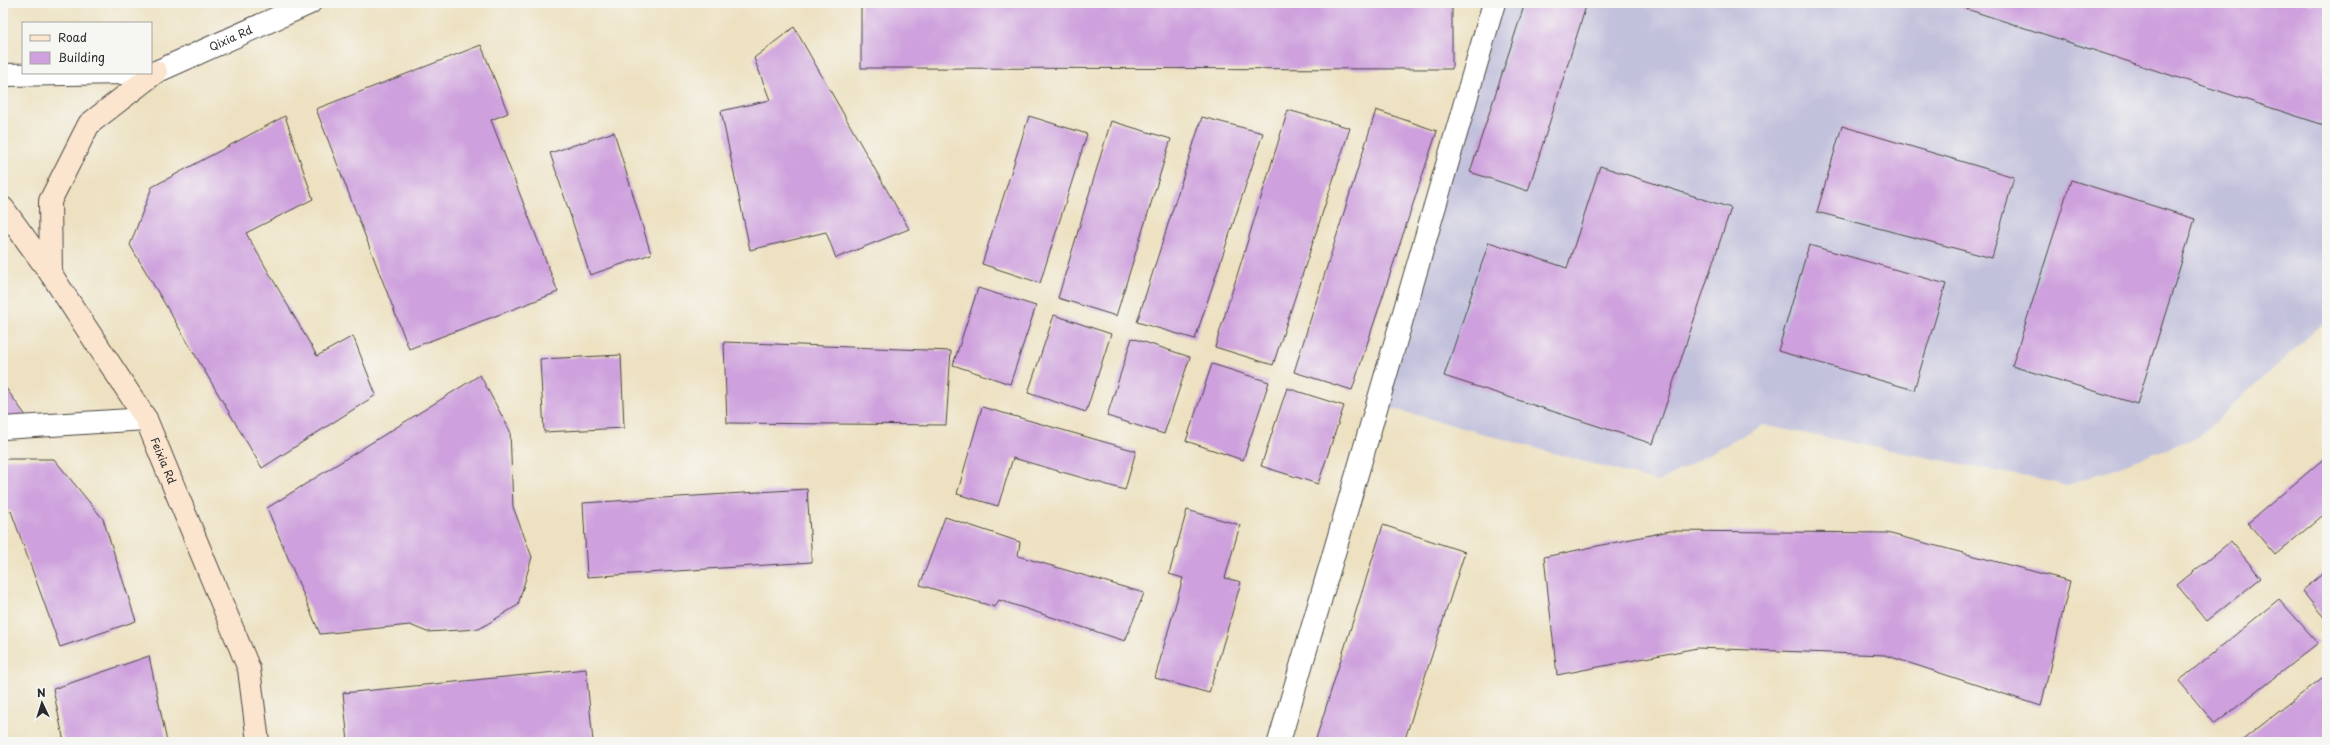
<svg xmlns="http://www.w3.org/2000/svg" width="2330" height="745" viewBox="0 0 2330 745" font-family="'Playpen Sans',sans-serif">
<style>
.industrial{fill:#c2c1dc}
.building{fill:#cea0dd}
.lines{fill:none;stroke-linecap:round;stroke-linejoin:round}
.minor-casing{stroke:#484642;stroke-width:24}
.tertiary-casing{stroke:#484642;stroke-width:24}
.secondary-casing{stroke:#484642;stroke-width:24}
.minor{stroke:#fff;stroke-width:22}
.tertiary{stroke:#fff;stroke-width:22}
.secondary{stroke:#fce5cf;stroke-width:22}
.labels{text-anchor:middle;stroke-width:3;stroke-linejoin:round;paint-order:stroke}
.street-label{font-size:11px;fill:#2b2b2b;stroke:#f6f6f2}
</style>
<rect width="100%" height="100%" fill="#f6f6f2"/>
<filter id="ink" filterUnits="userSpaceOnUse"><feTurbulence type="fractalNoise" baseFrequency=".025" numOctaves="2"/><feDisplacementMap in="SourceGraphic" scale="8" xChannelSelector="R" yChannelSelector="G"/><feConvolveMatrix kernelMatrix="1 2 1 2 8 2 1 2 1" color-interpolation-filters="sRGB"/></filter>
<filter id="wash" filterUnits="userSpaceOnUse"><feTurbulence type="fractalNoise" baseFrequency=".012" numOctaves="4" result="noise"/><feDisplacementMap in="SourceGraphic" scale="16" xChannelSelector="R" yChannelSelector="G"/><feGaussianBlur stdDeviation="0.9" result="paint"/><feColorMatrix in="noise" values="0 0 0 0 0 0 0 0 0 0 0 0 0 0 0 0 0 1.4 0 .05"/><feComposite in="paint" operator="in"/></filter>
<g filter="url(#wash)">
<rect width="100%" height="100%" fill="#ede1c1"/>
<path class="industrial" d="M1501,3H2327V320L2196,438L2068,485L1762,425L1658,482L1377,404Z"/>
<g id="blocks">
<path class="building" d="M861,3H1452V69L861,68Z
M1525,3H1587L1528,191L1470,172Z
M1948,3H2327V126Z
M794,27L909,229L836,258L826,232L750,250L721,111L770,100L754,58Z
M481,45L508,113L491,120L558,292L409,349L316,109Z
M1288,110L1350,128L1273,365L1215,347Z
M1376,110L1437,131L1352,390L1294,372Z
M285,116L313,199L246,233L317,356L353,336L376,395L262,468L130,245L152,187Z
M1029,116L1087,134L1040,283L982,264Z
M1202,117L1263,133L1195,339L1137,322Z
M1111,121L1171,139L1116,316L1058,298Z
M1842,126L2014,177L1992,258L1817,212Z
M614,132L651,254L590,275L550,153Z
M1600,166L1731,208L1653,444L1444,376L1489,242L1567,268Z
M2071,180L2195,219L2137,404L2012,366Z
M1809,245L1946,284L1914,390L1778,351Z
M978,288L1036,306L1010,384L953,365Z
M1054,315L1111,334L1086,412L1028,393Z
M1132,338L1190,357L1164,434L1107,416Z
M724,342L951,351L946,425L727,423Z
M621,355L624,428L544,432L540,359Z
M1212,364L1269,382L1243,460L1186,441Z
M480,375L510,431L513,507L532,557L518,605L479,629L427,632L410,625L320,634L267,508Z
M3,384L29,420H3Z
M1287,388L1344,406L1318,484L1261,466Z
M982,407L1136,451L1125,490L1013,458L998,506L957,494Z
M2327,456V512L2275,555L2248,523Z
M3,459H54L103,519L136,621L60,647L11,511L3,510Z
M807,489L812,562L587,577L583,503Z
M1187,510L1240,525L1225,578L1241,582L1209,693L1155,678L1183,578L1169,574Z
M945,517L1020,542L1018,556L1144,593L1125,641L999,600L995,607L920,585Z
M1383,525L1465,552L1404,742H1315Z
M1670,531L1887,533L2070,581L2041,706L1885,655L1697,648L1557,675L1544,557Z
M2231,541L2261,578L2207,621L2177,585Z
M2327,570V621L2302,591Z
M2279,599L2318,643L2215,724L2179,681Z
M149,656L167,742H64L53,689Z
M586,669L593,742H348L343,693Z
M2327,674V742H2240Z"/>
</g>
</g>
<g filter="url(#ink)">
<use href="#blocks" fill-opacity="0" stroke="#484642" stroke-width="1"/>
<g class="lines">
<g class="minor-casing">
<path id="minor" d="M3,428L146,419
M1279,742L1494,3"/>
</g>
<g class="tertiary-casing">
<g id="tertiary">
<path id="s1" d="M151,73L156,72L310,3"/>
<path d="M3,75L128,73"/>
</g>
</g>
<g class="secondary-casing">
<g id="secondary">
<path id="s2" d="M3,208L51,274L146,419L249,669L258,742"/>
<path d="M51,274L50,201L89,124L156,72"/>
</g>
</g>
<use href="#minor" class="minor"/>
<use href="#tertiary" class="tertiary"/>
<use href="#secondary" class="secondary"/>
</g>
</g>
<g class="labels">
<g class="street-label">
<text dy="4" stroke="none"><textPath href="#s1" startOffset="87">Qixia Rd</textPath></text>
<text dy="4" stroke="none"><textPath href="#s2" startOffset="300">Feixia Rd</textPath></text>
</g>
</g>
<rect width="2330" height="745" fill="none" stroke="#f6f6f2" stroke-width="16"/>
<rect x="22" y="22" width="130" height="52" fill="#f6f6f2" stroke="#a5a5a2"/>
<rect x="30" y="35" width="20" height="6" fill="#fce5cf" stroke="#a5a5a2"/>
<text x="58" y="42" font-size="12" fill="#2b2b2b">Road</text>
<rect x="30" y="52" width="20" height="12" fill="#cea0dd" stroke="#a5a5a2"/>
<text x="58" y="62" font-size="12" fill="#2b2b2b">Building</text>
<g transform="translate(42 703) rotate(356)" stroke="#f6f6f2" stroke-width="3" paint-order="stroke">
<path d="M0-3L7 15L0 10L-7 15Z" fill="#2b2b2b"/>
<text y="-6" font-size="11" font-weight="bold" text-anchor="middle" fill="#2b2b2b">N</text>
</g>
</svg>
